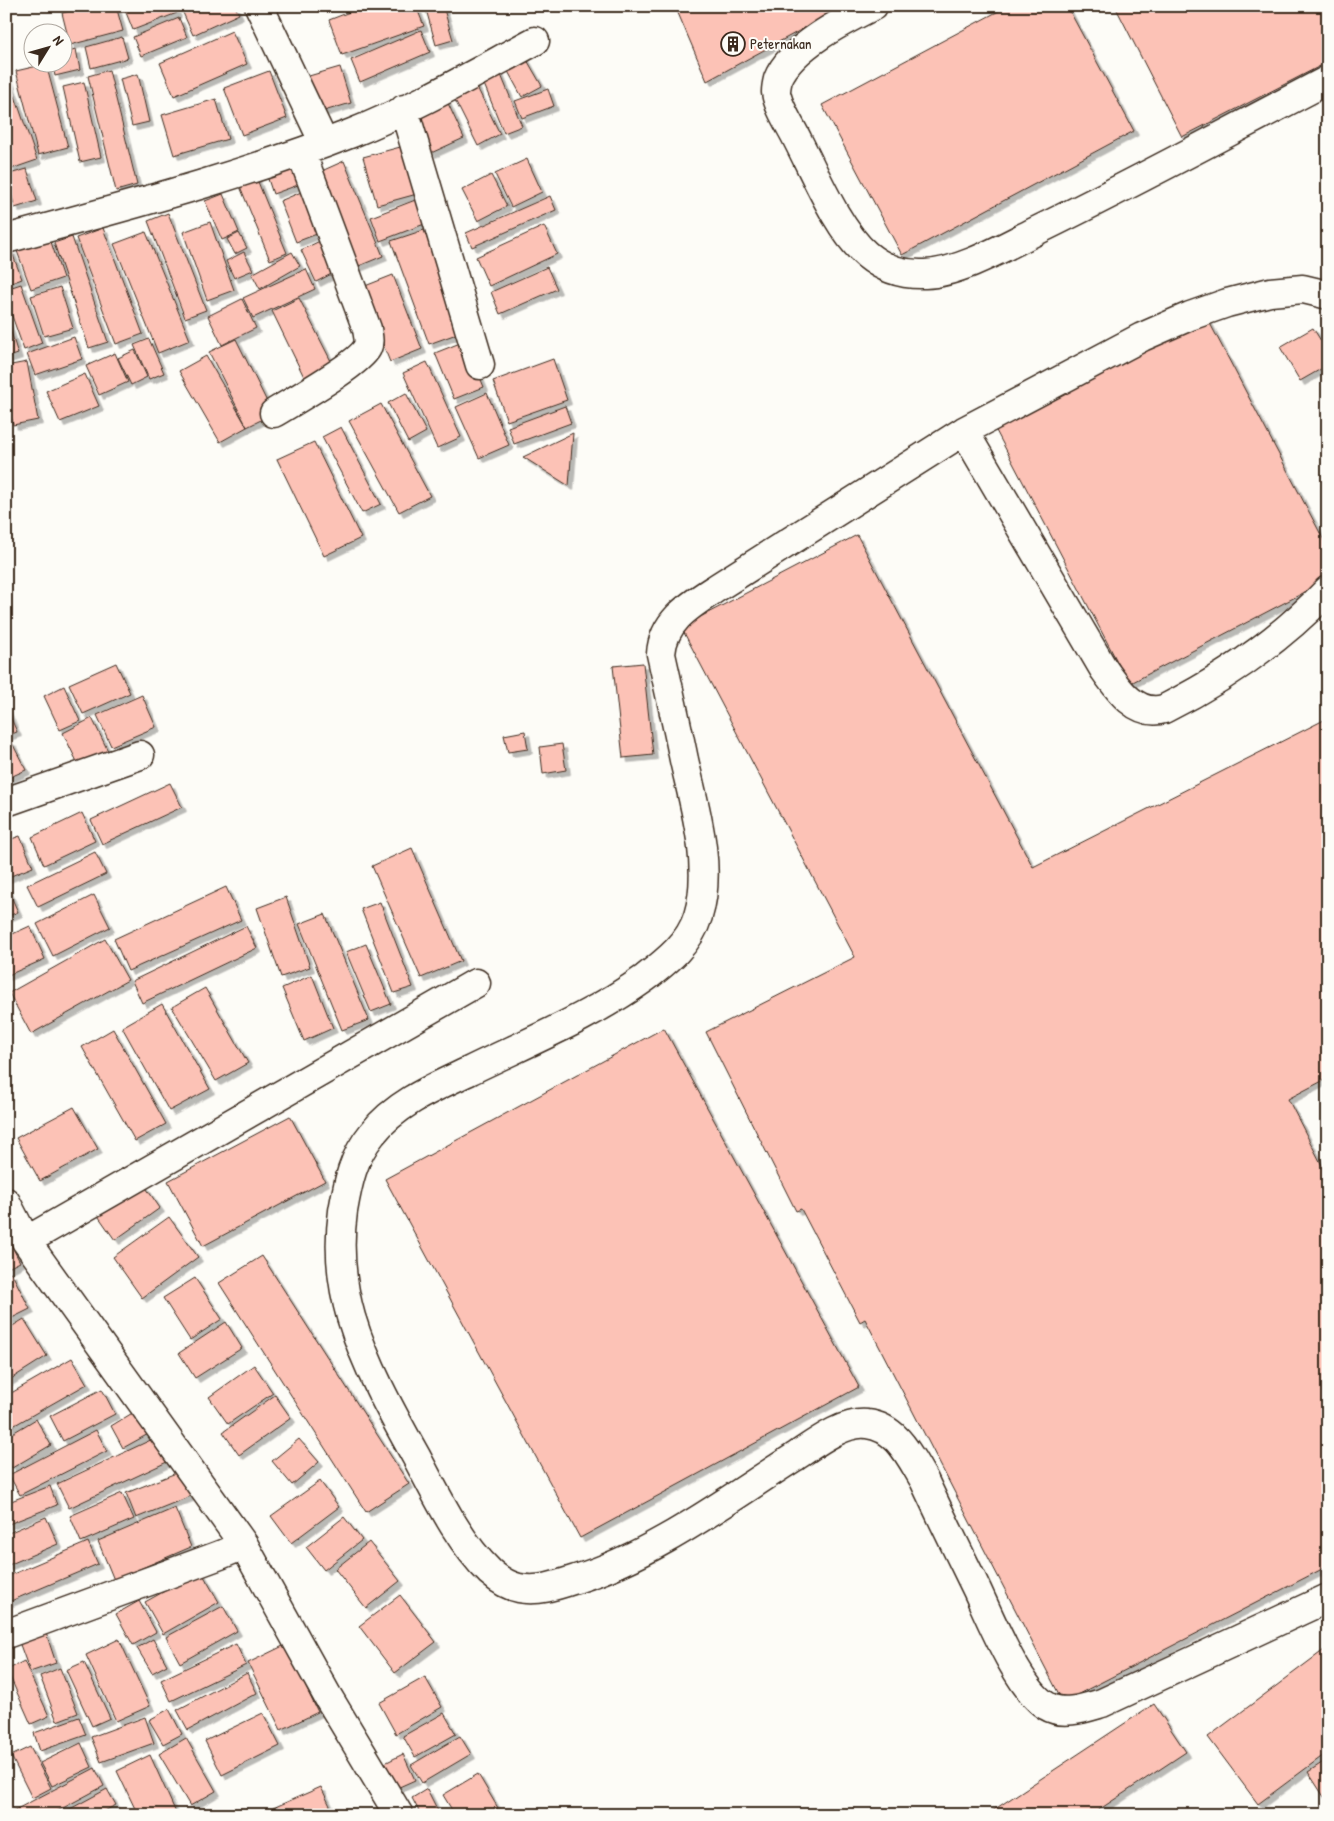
<svg xmlns="http://www.w3.org/2000/svg" width="1334" height="1821" viewBox="0 0 1334 1821" font-family="'Patrick Hand',sans-serif">
<style>
.building{fill:#fcc2b6;stroke:#3b2a1e;filter:url(#shadow)}
.lines{fill:none;stroke-linecap:round;stroke-linejoin:round}
.minor-casing{stroke:#3b2a1e;stroke-width:31}
.minor{stroke:#fdfcf7;stroke-width:28}
.labels{text-anchor:middle;stroke-width:4;stroke-linejoin:round;paint-order:stroke}
.poi-label{font-size:15px;fill:#3b2a1e;stroke:#fdfcf7;text-anchor:start}
</style>
<defs>
<filter id="shadow"><feDropShadow dx="4.5" dy="4.5" stdDeviation="0" flood-color="#0004"/></filter>
</defs>
<rect width="100%" height="100%" fill="#fdfcf7"/>
<filter id="ink" filterUnits="userSpaceOnUse"><feTurbulence type="fractalNoise" baseFrequency=".02" numOctaves="2"/><feDisplacementMap in="SourceGraphic" scale="10" xChannelSelector="R" yChannelSelector="G"/><feConvolveMatrix kernelMatrix="1 2 1 2 8 2 1 2 1" color-interpolation-filters="sRGB"/></filter>
<g filter="url(#ink)">
<path class="building" d="M90,6H116L123,31L70,45L62,13Z
M134,6H174L177,13L133,30L125,10Z
M180,6H235L239,14L193,35Z
M365,6H416L424,26L342,55L329,20Z
M425,6H443L453,40L436,45Z
M675,6H845L707,81Z
M1008,6H1067L1134,131L902,255L822,105Z
M1115,6H1328V62L1182,137Z
M179,18L187,37L141,56L133,37Z
M421,30L430,52L360,82L351,60Z
M232,31L247,64L174,96L160,63Z
M122,37L128,58L91,68L86,47Z
M76,49L80,70L55,76L52,62H62V52Z
M523,53L542,86L522,97L504,64Z
M46,64L68,147L38,155L16,71Z
M497,65L522,126L504,133L479,72Z
M340,67L351,103L314,114L302,78Z
M6,70L37,160L11,169L6,157Z
M109,70L137,185L116,191L88,76Z
M269,71L287,118L242,135L224,88Z
M138,74L149,122L132,126L120,79Z
M473,79L500,134L478,146L450,90Z
M84,82L101,157L80,162L63,87Z
M548,89L554,106L522,118L515,101Z
M216,99L228,139L174,155L162,115Z
M446,99L464,138L431,153L413,114Z
M404,146L417,194L377,205L363,157Z
M527,159L542,192L511,207L495,174Z
M344,161L383,256L354,268L315,174Z
M290,162L298,185L273,194L265,170Z
M27,169L37,201L15,208L6,175Z
M254,172L287,253L270,260L237,179Z
M491,175L507,206L478,221L462,190Z
M306,190L322,232L296,242L280,201Z
M223,194L239,232L222,240L205,201Z
M550,196L556,210L472,247L466,233Z
M418,199L427,223L380,241L371,217Z
M168,213L206,310L185,318L148,221Z
M210,222L234,290L207,300L183,232Z
M544,226L557,254L489,286L476,257Z
M103,228L143,334L116,344L76,238Z
M424,230L462,332L429,344L391,241Z
M146,232L190,340L158,353L114,244Z
M239,233L247,248L235,254L227,239Z
M72,237L108,342L89,348L54,243Z
M50,239L63,278L31,289L17,251Z
M324,239L339,270L316,282L301,250Z
M11,250L22,279L6,285V252Z
M244,252L253,270L234,278L226,261Z
M292,252L300,266L260,289L252,274Z
M547,267L557,289L500,314L491,292Z
M306,269L315,289L253,318L243,298Z
M393,275L422,349L390,362L360,288Z
M21,284L42,343L24,350L6,299V289Z
M60,287L73,328L44,336L31,296Z
M299,298L334,367L306,381L272,311Z
M242,299L256,328L222,345L208,316Z
M1204,312L1328,548V580L1129,684L992,423Z
M6,316L18,354L6,358Z
M1313,328L1328,352V365L1300,381L1280,347Z
M74,337L82,359L35,375L27,354Z
M149,339L164,373L149,379L134,345Z
M236,339L273,414L247,427L209,352Z
M465,341L484,387L454,399L435,353Z
M135,350L147,377L131,385L118,358Z
M115,353L128,382L99,395L86,366Z
M206,356L247,427L220,442L179,371Z
M553,359L567,400L507,421L493,381Z
M27,362L38,420L13,425L6,391V366Z
M427,362L461,437L437,448L403,373Z
M85,374L99,406L60,422L46,391Z
M406,393L426,432L408,442L388,403Z
M487,393L509,445L479,458L456,407Z
M381,404L430,496L399,512L349,421Z
M565,406L571,423L514,444L508,427Z
M341,427L381,504L362,513L322,437Z
M573,433L569,486L523,457Z
M314,442L361,538L324,556L277,459Z
M857,535L1033,867L1328,718V1078L1288,1099L1328,1177V1566L1063,1702L865,1319L860,1322L801,1209L796,1211L706,1032L855,957L681,627Z
M116,663L130,693L83,714L69,684Z
M643,663L653,755L623,758L613,666Z
M64,686L80,721L60,730L44,696Z
M142,695L156,727L111,746L97,715Z
M6,707L17,732L6,736Z
M92,718L109,753L80,768L63,733Z
M525,731L528,749L508,752L504,735Z
M11,741L26,770L6,779V743Z
M562,744L566,770L543,774L540,747Z
M170,783L182,807L102,844L91,820Z
M82,813L95,841L44,865L32,837Z
M20,836L33,867L6,878V841Z
M412,848L461,961L421,978L372,866Z
M95,852L106,874L38,907L27,885Z
M6,885L18,912L6,917Z
M226,887L241,920L128,971L114,939Z
M94,895L110,927L53,956L37,924Z
M286,897L310,967L281,977L257,908Z
M380,902L413,987L394,993L361,909Z
M325,914L369,1020L342,1030L299,924Z
M30,926L45,959L6,976V937Z
M246,926L257,948L142,1003L132,981Z
M105,939L128,980L31,1034L9,993Z
M366,944L391,1004L371,1012L346,952Z
M312,975L333,1028L304,1041L282,988Z
M205,988L248,1063L216,1081L172,1007Z
M162,1004L210,1089L169,1111L122,1027Z
M664,1028L859,1387L580,1538L385,1179Z
M113,1029L166,1124L135,1141L82,1047Z
M74,1107L98,1149L40,1181L16,1138Z
M290,1116L325,1181L203,1246L168,1181Z
M140,1179L160,1208L115,1240L94,1210Z
M169,1217L198,1257L142,1298L113,1257Z
M6,1235L20,1262L6,1269Z
M262,1256L409,1484L366,1512L219,1283Z
M11,1272L30,1309L6,1321V1274Z
M195,1278L222,1319L190,1340L163,1298Z
M24,1319L47,1356L6,1382V1330Z
M226,1322L242,1348L195,1378L179,1353Z
M72,1358L87,1384L6,1430V1396Z
M254,1365L273,1393L228,1424L209,1397Z
M102,1389L115,1414L63,1441L50,1416Z
M275,1395L291,1418L239,1455L223,1432Z
M139,1409L152,1432L123,1448L111,1426Z
M36,1419L51,1445L12,1468L6,1458V1437Z
M96,1430L107,1451L20,1495L9,1475Z
M157,1437L169,1461L69,1508L57,1484Z
M299,1439L319,1462L292,1485L272,1461Z
M186,1469L196,1494L136,1518L126,1493Z
M320,1481L339,1507L291,1543L271,1516Z
M50,1486L57,1505L6,1525V1503Z
M122,1493L134,1519L81,1542L70,1516Z
M175,1508L191,1547L114,1580L98,1541Z
M46,1517L58,1544L6,1566V1534Z
M344,1517L362,1540L324,1570L306,1547Z
M88,1542L98,1564L6,1603V1577Z
M369,1542L400,1581L366,1608L335,1569Z
M201,1571L219,1602L163,1634L145,1602Z
M400,1595L436,1642L395,1673L359,1626Z
M139,1601L156,1632L133,1645L116,1614Z
M223,1606L237,1631L180,1663L166,1637Z
M46,1633L56,1663L30,1672L19,1642Z
M119,1639L150,1706L116,1721L86,1655Z
M153,1639L167,1665L152,1673L137,1648Z
M236,1644L246,1665L171,1701L161,1680Z
M285,1645L318,1712L281,1730L248,1663Z
M1328,1647V1752L1258,1804L1208,1737Z
M24,1661L49,1716L31,1724L7,1670Z
M84,1662L110,1718L92,1726L66,1670Z
M60,1668L78,1713L57,1721L40,1676Z
M247,1673L257,1693L188,1730L177,1710Z
M425,1677L442,1707L396,1734L379,1703Z
M1154,1704L1186,1752L1091,1815H986Z
M169,1709L182,1734L163,1744L149,1720Z
M263,1713L280,1746L222,1775L205,1741Z
M444,1713L456,1734L415,1757L403,1736Z
M79,1717L86,1735L40,1751L34,1733Z
M145,1717L154,1743L101,1762L91,1737Z
M460,1736L471,1754L422,1783L411,1765Z
M186,1738L216,1791L190,1806L159,1754Z
M81,1743L92,1767L52,1786L40,1763Z
M30,1747L51,1788L32,1798L11,1756Z
M403,1754L415,1780L397,1788L385,1763Z
M150,1755L177,1815H138L117,1771Z
M1328,1759V1803L1308,1772Z
M95,1768L104,1786L50,1815H15L13,1811Z
M478,1774L498,1808L486,1815H455L443,1795Z
M321,1787L331,1808L315,1815H277L273,1808Z
M107,1789L116,1805L97,1815H59Z
M427,1789L440,1815H421L412,1798Z"/>
<g class="lines">
<g class="minor-casing">
<path id="minor" d="M259,6L324,143
M873,6C843,21 791,47 778,79C777,83 776,88 776,92C778,108 791,126 798,141C816,176 838,230 867,255C884,269 904,275 925,274C959,273 1004,247 1034,232C1133,184 1230,131 1328,80
M404,109L480,365
M6,239C123,207 240,177 352,133C415,108 475,73 535,41
M1328,295L1303,289L1270,292L1227,303L1190,316L1142,337L964,431L718,587C692,604 663,620 661,654C669,690 677,725 684,760C695,808 713,868 698,916C690,943 667,961 645,978C591,1017 528,1042 469,1071C435,1087 396,1103 372,1134C353,1157 348,1182 343,1211C338,1247 341,1282 351,1317C366,1367 393,1415 418,1460C438,1498 459,1542 490,1572C498,1579 508,1586 519,1588C538,1592 558,1585 576,1579C654,1555 724,1502 793,1458C813,1445 843,1421 867,1424C897,1427 910,1457 924,1480C941,1517 959,1553 977,1590C990,1618 1020,1691 1047,1706C1063,1716 1085,1708 1102,1703L1328,1598
M274,413C293,401 359,364 367,348C370,342 368,336 367,329L301,152
M964,431L1103,668C1117,688 1136,717 1164,709C1224,679 1282,638 1328,590
M6,802L140,755
M6,1202L26,1241L244,1545L327,1695L399,1815
M26,1241L476,983
M6,1634L220,1555L244,1545"/>
</g>
<use href="#minor" class="minor"/>
</g>
</g>
<defs>
<g id="building-ring" transform="scale(1.25)"><circle r="9.5" fill="#fdfcf7" stroke="#3b2a1e" stroke-width="1.5"/><path d="M-4-6H4V6H1V3H-1V6H-4ZM-2.5-4.3h1.7v1.8h-1.7ZM.8-4.3h1.7v1.8H.8ZM-2.5-1h1.7V.8h-1.7ZM.8-1h1.7V.8H.8Z" fill="#3b2a1e"/></g>
</defs>
<g fill-rule="evenodd">
<use href="#building-ring" x="733" y="44"/>
</g>
<g class="labels">
<g class="poi-label">
<text x="750" y="49">Peternakan</text>
</g>
</g>
<rect width="1334" height="1821" fill="none" stroke="#fdfcf7" stroke-width="25"/>
<rect x="12" y="12" width="1309" height="1796" fill="none" stroke="#3b2a1e" stroke-width="2" filter="url(#ink)"/>
<g transform="translate(48 48) rotate(53)"><circle r="24" fill="#fdfcf7" stroke="#afa8a0"/>
<path d="M0-4L9 19L0 12L-9 19Z" fill="#3b2a1e"/>
<text y="-8" font-size="14" font-weight="bold" text-anchor="middle" fill="#3b2a1e">N</text>
</g>
</svg>
